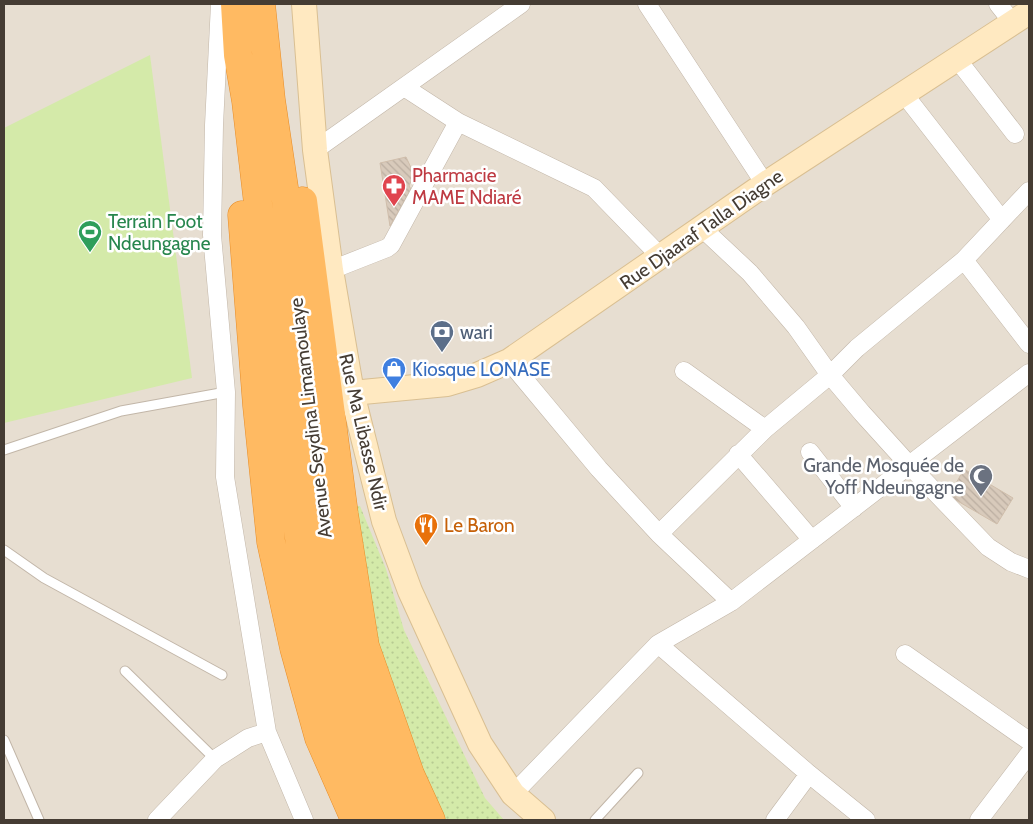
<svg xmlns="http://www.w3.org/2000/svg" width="1033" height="824" viewBox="0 0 1033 824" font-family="Cabin,sans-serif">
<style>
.residential{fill:#e7ded1}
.grass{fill:url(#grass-dots)}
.garden{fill:#d4eaa9}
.building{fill:url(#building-back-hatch);stroke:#d0beab}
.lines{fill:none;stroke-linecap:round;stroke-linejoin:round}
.lane-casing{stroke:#c2b6a8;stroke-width:11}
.street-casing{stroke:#c2b6a8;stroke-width:19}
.secondary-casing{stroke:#d9bf92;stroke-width:26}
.highway-casing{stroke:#e78d29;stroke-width:29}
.lane{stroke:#fff;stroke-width:9}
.street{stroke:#fff;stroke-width:18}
.secondary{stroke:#ffe9c1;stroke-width:24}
.highway{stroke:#ffba62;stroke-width:28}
.labels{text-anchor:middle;stroke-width:5;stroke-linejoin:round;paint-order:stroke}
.health-label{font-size:19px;fill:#be3a42;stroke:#fff;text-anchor:start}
.leisure-label{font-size:19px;fill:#27864d;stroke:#fff;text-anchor:start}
.street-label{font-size:19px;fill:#453c33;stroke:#fff}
.service-label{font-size:19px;fill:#4e5e75;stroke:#fff;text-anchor:start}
.shop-label{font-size:19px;fill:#366cbe;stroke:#fff;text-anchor:start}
.worship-label{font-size:19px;fill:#5b616d;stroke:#fff;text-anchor:end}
.food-label{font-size:19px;fill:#c56008;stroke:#fff;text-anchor:start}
</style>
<defs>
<pattern id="grass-dots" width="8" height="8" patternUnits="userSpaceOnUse" patternTransform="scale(1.25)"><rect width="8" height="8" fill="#d4eaa9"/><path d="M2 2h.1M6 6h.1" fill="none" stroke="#b7ca92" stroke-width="1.8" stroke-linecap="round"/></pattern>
<pattern id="building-back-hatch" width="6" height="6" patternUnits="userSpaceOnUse" patternTransform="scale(1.25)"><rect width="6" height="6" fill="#d8cabb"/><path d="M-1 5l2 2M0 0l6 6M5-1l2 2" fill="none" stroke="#bbaea1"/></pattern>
</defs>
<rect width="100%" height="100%" fill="#f3ece3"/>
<path class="residential" d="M4,4H1029V820H4Z"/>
<path class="grass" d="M350,506H360L386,569L404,630L485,798L504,820H440L371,644Z"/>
<path class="garden" d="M150,55L192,378L4,423V128Z"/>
<path class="building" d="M406,157L414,174L409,186L411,189L390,226L380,163Z
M964,469L1013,498L997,524L949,496Z"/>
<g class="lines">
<g class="lane-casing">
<path id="lane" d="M4,450L121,411L226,392
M4,550L44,578L222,675
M125,671L215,759
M4,740L39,820
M595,820L638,773"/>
</g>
<g class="street-casing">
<path id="street" d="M220,4L214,125L212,235L226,392L225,477L267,732L304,820
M647,4L765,184
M998,4L1013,23
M957,59L1015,134
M404,87L458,122L594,188L661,257
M904,94L1002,220
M315,150L521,4
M702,228L750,273L796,327L830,375L862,413L910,466L988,547L1011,562L1029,569
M964,260L1029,344
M331,270L387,248L391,245L458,122
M509,361L599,469L659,534L731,602
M684,371L765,429
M810,452L854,508
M738,454L812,540
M659,534L765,429L830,375L857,348L964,260L1029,191
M658,644L809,774L866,820
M905,654L1029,741
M513,794L658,644L731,602L1029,373
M157,820L215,759L248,738L267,732
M775,820L809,774
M979,820L1029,754"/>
</g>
<g class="secondary-casing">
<path id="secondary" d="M304,4L315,150L331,270L352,393L384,521L410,591L480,744L513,794L543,820
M352,393L447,384L477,375L509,361L765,184L1029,12"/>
</g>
<g class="highway-casing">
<path id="highway" d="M235,4L238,55L246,101L289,468L313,635L337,722L357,779L377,820
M261,4L271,100L286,201L316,491L333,608L348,674L363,720L384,771L407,820
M303,201L344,514L365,646L410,774L431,820
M242,215L257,406L271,542L294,648L319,738L355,820"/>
</g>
<use href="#lane" class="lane"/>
<use href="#street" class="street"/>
<use href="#secondary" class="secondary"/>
<use href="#highway" class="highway"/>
</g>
<defs>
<g id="pharmacy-pin" transform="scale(1.25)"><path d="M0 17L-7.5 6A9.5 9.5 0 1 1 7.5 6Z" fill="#e0444e" stroke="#fff"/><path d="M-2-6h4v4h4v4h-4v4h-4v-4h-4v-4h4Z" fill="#fff"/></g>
<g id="stadium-pin" transform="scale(1.25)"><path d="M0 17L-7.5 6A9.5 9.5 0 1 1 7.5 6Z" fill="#2e9e5b" stroke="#fff"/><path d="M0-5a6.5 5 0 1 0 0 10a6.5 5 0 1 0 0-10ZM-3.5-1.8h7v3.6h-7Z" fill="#fff"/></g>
<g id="bank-pin" transform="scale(1.25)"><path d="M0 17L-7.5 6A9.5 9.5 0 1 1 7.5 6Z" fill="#5c6f8a" stroke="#fff"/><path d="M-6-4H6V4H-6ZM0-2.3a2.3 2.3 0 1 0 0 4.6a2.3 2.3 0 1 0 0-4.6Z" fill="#fff"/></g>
<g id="shop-pin" transform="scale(1.25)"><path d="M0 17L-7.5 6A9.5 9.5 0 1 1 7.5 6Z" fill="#3f7fe0" stroke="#fff"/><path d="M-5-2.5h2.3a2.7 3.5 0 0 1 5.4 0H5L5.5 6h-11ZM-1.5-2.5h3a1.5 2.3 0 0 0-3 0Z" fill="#fff"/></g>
<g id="mosque-pin" transform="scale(1.25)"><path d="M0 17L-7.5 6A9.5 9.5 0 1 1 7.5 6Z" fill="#6b7280" stroke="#fff"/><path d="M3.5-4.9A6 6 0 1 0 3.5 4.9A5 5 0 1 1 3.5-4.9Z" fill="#fff"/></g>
<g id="restaurant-pin" transform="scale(1.25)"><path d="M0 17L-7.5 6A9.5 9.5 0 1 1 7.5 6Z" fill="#e8710a" stroke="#fff"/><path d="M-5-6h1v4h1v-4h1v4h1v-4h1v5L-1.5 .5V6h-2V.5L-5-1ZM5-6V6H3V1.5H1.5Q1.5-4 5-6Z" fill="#fff"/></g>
</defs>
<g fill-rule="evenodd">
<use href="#pharmacy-pin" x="394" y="186"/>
<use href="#stadium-pin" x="90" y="232"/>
<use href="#bank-pin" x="442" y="332"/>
<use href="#shop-pin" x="394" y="369"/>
<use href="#mosque-pin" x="981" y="476"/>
<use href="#restaurant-pin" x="426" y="525"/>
</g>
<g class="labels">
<g class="health-label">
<text x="412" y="182">Pharmacie<tspan x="412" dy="22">MAME Ndiaré</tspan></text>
</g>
<g class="leisure-label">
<text x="108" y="228">Terrain Foot<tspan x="108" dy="22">Ndeungagne</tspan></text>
</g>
<g class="street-label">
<text transform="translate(701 229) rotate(-35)" y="7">Rue Djaaraf Talla Diagne</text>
<text transform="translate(310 418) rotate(-97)" y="7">Avenue Seydina Limamoulaye</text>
<text transform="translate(364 432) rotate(77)" y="7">Rue Ma Libasse Ndir</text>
</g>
<g class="service-label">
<text x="460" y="339">wari</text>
</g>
<g class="shop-label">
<text x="412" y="376">Kiosque LONASE</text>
</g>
<g class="worship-label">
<text x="964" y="472">Grande Mosquée de<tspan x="964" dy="22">Yoff Ndeungagne</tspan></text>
</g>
<g class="food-label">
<text x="444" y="532">Le Baron</text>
</g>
</g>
<rect width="1033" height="824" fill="none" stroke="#453c33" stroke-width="10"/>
</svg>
